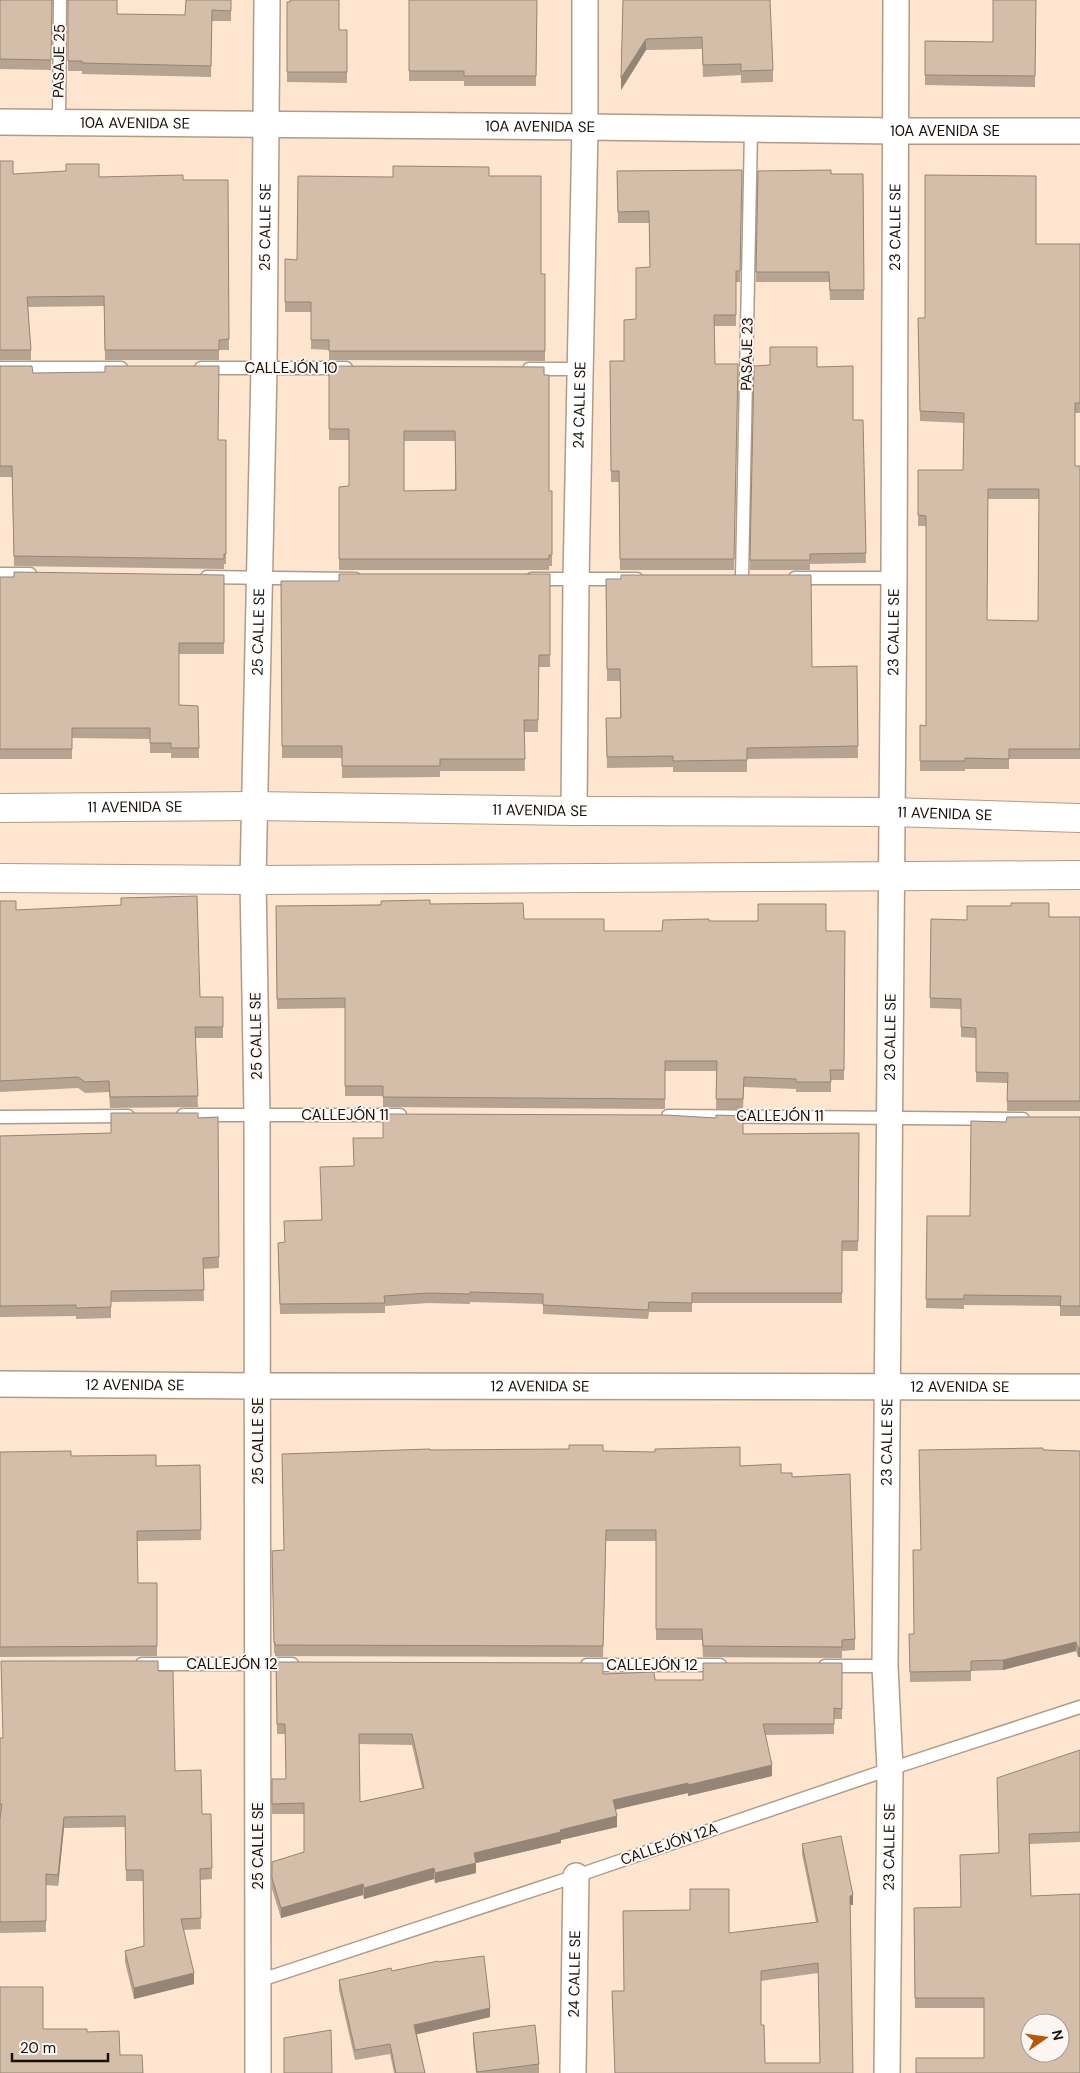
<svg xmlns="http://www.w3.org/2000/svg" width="1080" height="2073" viewBox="0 0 1080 2073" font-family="'DM Sans',sans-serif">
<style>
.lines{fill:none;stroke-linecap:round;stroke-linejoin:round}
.service-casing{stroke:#b19b87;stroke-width:15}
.minor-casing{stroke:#b19b87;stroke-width:28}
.tertiary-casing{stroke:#b19b87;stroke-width:30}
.service{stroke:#fff;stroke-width:12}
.minor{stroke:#fff;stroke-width:25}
.tertiary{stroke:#fff;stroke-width:28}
.wall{fill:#b7a391;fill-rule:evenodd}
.shaded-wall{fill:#958576}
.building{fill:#d5bea9;stroke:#958576;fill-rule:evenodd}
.labels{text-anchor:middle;stroke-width:4;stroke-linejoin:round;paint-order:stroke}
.street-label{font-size:15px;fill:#181008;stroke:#fbf6f2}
</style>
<rect width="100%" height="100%" fill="#fde5d0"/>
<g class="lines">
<g class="service-casing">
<path id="service" d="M59,122L60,0
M0,368H121
M201,368H346
M529,369H581
M0,574H30
M207,577L355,579
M742,577L751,130
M795,578H894
M532,579H637
M183,1115H400
M668,1116L1023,1119
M0,1117L128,1116
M142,1664H292
M587,1665H720
M825,1666H885
M258,1981L576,1876L890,1769L1080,1707"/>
</g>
<g class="minor-casing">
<g id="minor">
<path id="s1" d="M0,122L585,127L896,131H1080"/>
<path id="s2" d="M574,811L576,580L585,127V0"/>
<path id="s3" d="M0,1384L258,1386L1080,1387"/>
<path id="s4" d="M258,2073L257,1115L253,880L264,368L267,0"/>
<path id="s5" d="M573,2073L576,1876"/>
<path id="s6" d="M887,2073L890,1769L885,1666L894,578L896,0"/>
</g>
</g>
<g class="tertiary-casing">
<g id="tertiary">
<path id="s7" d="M0,808L254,806L574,811L891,812L1080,818"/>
<path d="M0,878L253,880L1080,875"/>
</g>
</g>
<use href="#service" class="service"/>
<use href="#minor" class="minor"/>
<use href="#tertiary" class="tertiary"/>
</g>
<path class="wall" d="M0,0H52L51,70L0,69Z
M68,0L117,14L185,15L231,0V21H212L211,77L82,74V71H68Z
M409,0H537L536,86H464V81H409Z
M623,0L773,70V82L741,83V75L703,77L702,49L646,50L621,90Z
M1036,0L1035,87L925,85V41L993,42Z
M287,2L339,30H347V83L287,82Z
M0,161L13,174L183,180H228L229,350H219V360H105L104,306L28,307L31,350V360H0Z
M742,170L740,282H736V326H714L715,364H738L734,570H620L619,482H611L610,361H624L636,319L650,267L649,223H618L617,171Z
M758,171L831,174H863L864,300H830L829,282H756Z
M489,176L541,274H545V361L329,360V350L311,349V312H285V259L297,260L393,177Z
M1036,244H1080V413H1075V466H1080V759H1009V769H965V771H920V725L926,726V526H918V470H963L964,423L920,421L918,318H925ZM988,499H1039L1038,621L987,620Z
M0,366L33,373L218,440H226V564H224V569L14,566L12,477H0Z
M329,366L544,367L549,491H552V566H549V570H339V487L349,486V440H329ZM404,441H455V490L404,491Z
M754,366L817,367L853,420H863L866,563L810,564V570H750Z
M550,574V667H539L538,732H524L525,771H440V777L342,778V758H282L281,581H339Z
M224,575V654H179V705L198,706L199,758H171V753H150V739L72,738V759H0V577Z
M606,579L812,667L857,666L858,758L747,759V772H673V767L607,768L606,718H620V681H607Z
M0,901L16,910L200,997H223V1038H195L198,1107L110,1108L109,1092L85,1093L78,1088L0,1092Z
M430,904L524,919L604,931H662L709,921L826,931H845L844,1080H831V1092H796V1089L744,1087L743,1109H716L717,1071H665V1109L383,1107V1096H345V1008L277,1009L276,906Z
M1049,917H1080V1111H1007V1083L976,1082V1038L961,1037V1009L930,1008L931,919L967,920Z
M111,1113L198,1118L218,1117L219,1268L203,1269L204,1301L111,1302V1318L76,1319V1316L0,1317V1136L111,1133Z
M1080,1117V1316H1060V1306L964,1305V1309L926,1308L927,1216H970L1006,1122Z
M859,1133L858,1251H842V1303H692V1312H649L648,1319L543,1314V1304L470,1302V1304L428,1303L385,1306V1313L280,1314L278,1252L285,1242L284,1221L321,1220L353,1166L743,1134Z
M430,1450L603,1451L740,1466L781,1473L792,1477L855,1639V1650L842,1651V1658L703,1657L702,1640H656V1541H606L603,1657L275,1656V1653H274L272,1551L284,1550Z
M1043,1450L1080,1451L1078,1657L1076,1651L1003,1670L971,1671V1681L910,1682L909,1634H914Z
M0,1452L71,1456L156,1466L200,1465L201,1540L137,1541L138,1583H157V1656L0,1657Z
M276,1662L603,1674L655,1680H703L842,1663V1719H834V1734L765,1735L772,1776L688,1796V1793L615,1810L617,1827L561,1840V1843L476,1863V1873L435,1883L434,1879L364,1899L363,1895L281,1918L272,1889V1862L304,1852V1814H272V1779H286L285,1734H277ZM359,1744L412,1745L422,1788L360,1802Z
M158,1671L175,1771L202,1814H211L212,1879L200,1880L201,1929L184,1930L194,1984L134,1999L125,1962V1951L144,1946L143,1881H126L125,1827L64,1828L58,1886L46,1885V1932L0,1933V1738H2Z
M1080,1750V1842L1029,1844L984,2058V2008H915L914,1908L961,1907L999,1853Z
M802,1844L853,1905H850L853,2073H615L612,1991H624L729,1933L816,1922L802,1854ZM818,1973L820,2063H765L761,2025V1981Z
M438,1962L490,2017L417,2034L425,2073H394L390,2054L355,2060L339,1990V1980L392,1971Z
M473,2033L539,2064V2073H476L473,2043Z"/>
<path class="shaded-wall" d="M646,39V50L621,90V78Z
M1076,1642V1651L1003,1670V1660Z
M1080,1647V1657H1078V1648Z
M772,1765V1776L688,1796V1785Z
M688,1783V1793L613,1810V1800Z
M617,1816V1827L561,1840V1843L476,1863V1873L435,1883V1873L474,1853L560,1830Z
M64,1817V1828L58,1886V1875Z
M434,1868V1879L364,1899V1888Z
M363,1884V1895L281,1918V1908Z
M853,1895V1905H850V1896Z
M194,1973V1984L134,1999V1988Z
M490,2008V2017L414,2035V2025Z"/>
<path class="building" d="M0,0H52L51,60L0,59Z
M68,0H117V14L185,15L186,0H231V11L212,10L211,66L82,63V61H68Z
M290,0H339V30H347V72H287V2H290Z
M409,0H537L536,76H464V71H409Z
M623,0H770L773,70L741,71V64L703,65L702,37L646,39L621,78Z
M993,0H1036L1035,76L925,75V41L993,42Z
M0,161H13V174L66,171V164H99V177L183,175V180H228L229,339L219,340V350H105L104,296L27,297L31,350H0Z
M393,166L489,167V176H541V274H545V351H329V340H311V302H285V259L297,260L298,176L393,177Z
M742,170L740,271H736V315H714L715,364H738L734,559H620L619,471H611L610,361H624V320L636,319V268L650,267L649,211L618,212L617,171Z
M831,170V174H863L864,290H830L829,272H756L758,171Z
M925,175L1036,176V244H1080V403H1075V466H1080V749H1009V759L965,758V761H920V725L926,726V516L918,515V470H963L964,413L920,411L918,318H925ZM988,489H1039L1038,621L987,620Z
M770,347H817V367L853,366V420H863L866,553L810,554V560H750L754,366L770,365Z
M0,366H32L33,373L105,372V366H219L218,440H226V554H224V559L14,556L12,466H0Z
M329,366L544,367V375H549V491H552V555H549V559H339V487L349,486V429H329ZM404,431H455L456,490L404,491Z
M14,572L224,575V643H179V705L198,706L199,748H171V743H150V728H72V749H0V577H14Z
M339,574H550V655H539L538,720H524L525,759H440V766H342V746H282L281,581H339Z
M621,575H811L812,667L857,666L858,746L747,748V760L673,761V756L607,757L606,718H621L620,669H607L606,579H621Z
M197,896L200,997H223V1027H195L198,1096L110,1097L109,1081L85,1082L78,1077L0,1081V901H16V910L121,905V898Z
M430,900V904L523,903L524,919H604V931H662L663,920L709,919V921H758V904H826V931H845L844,1070H830L831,1082H796V1079L744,1077L743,1099H716L717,1061H665V1099L383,1097V1086H345V998L277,999L276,906L381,905V901Z
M1011,903H1049V917H1080V1101H1007L1008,1073L976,1072V1028L961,1027V999L930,998L931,919L967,920V906H1011Z
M111,1113H198V1118L218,1117L219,1257L203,1258L204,1290L111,1291V1307L76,1308V1305L0,1306V1136L111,1133Z
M383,1114L665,1115L716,1118V1115L743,1116V1134L859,1133L858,1241H842V1293H692V1303L649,1302L648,1310L543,1305V1294L470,1292V1294L428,1293L384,1296L385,1303L280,1304L278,1243L285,1242L284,1221L322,1220L320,1167L354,1166L353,1138H383Z
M1007,1117H1080V1306H1060L1061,1296L964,1295V1299H926L927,1216H970L971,1121L1006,1122Z
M569,1445H603V1451L655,1452V1449L740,1447V1466L781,1464V1473H792V1477L850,1474L855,1639L842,1640V1647L703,1646L702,1629H656V1530H606L603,1646L275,1645V1642H274L272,1551L284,1550L282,1454L430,1449V1450L569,1449Z
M1043,1448V1450L1080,1451V1647L1078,1648L1076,1642L1003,1660L971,1661V1671L910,1672L909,1634H914L913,1550H921L919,1450Z
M71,1451V1456L156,1455V1466L200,1465L201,1530L137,1531L138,1583H157V1646L0,1647V1452Z
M1,1661H158V1671H173L175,1771L201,1770L202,1814H211L212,1868L200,1869L201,1918L181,1919L194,1973L134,1988L125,1951L144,1946L143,1870H126L125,1816L64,1817L58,1875L46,1874V1921L0,1922V1819L2,1804H0V1738H3Z
M276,1662L603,1663V1674L654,1672L655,1680H703V1663H842V1709L834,1708V1724H763L772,1765L688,1785V1783L613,1800L617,1816L560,1830L561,1832L474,1853L476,1863L435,1873L434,1868L364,1888L363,1884L281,1908L272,1878V1862L304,1852V1803L272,1804V1779H286L285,1724H277ZM359,1734H412L424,1788L360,1802Z
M1080,1750V1832L1029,1834L1031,1896L1080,1894V2073H916V2058H984V1998H915L914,1908L961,1907L960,1855L999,1853L997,1778ZM1030,2023H1060V2053H1030Z
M841,1836L853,1895L850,1896L853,2073H615L612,1991H624L623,1911L690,1910V1889H729V1933L818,1922L802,1844ZM818,1963L820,2063H765L764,2025H761V1971Z
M484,1956L490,2008L414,2025L425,2073H396L390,2044L355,2050L339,1980L391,1968L392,1971L438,1961V1962Z
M0,1987H43V2029H87V2032L119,2031L120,2055H142L143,2073H0Z
M535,2025L539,2064L477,2072L473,2033Z
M331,2030L332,2073H284V2038Z"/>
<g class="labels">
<g class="street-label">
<text transform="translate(59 61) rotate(-89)" y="5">PASAJE 25</text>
<text dy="5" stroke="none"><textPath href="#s1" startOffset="135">10A AVENIDA SE</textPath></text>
<text dy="5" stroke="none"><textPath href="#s1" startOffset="540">10A AVENIDA SE</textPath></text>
<text dy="5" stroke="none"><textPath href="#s1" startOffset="945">10A AVENIDA SE</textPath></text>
<text dy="5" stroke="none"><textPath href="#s4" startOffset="1846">25 CALLE SE</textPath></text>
<text dy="5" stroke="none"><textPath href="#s6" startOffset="1846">23 CALLE SE</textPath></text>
<text transform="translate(747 354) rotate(-89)" y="5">PASAJE 23</text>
<text x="291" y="373">CALLEJÓN 10</text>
<text dy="5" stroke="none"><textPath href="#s2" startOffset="406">24 CALLE SE</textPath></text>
<text dy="5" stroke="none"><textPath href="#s4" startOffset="1441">25 CALLE SE</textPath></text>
<text dy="5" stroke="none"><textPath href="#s6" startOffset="1441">23 CALLE SE</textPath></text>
<text dy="5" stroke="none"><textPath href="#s7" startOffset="135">11 AVENIDA SE</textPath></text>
<text dy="5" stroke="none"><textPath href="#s7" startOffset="540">11 AVENIDA SE</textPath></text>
<text dy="5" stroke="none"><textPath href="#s7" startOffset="945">11 AVENIDA SE</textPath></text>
<text transform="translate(256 1036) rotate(-91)" y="5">25 CALLE SE</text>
<text dy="5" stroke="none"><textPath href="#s6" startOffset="1036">23 CALLE SE</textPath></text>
<text x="345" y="1120">CALLEJÓN 11</text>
<text x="780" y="1121">CALLEJÓN 11</text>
<text dy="5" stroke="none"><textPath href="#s3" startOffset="135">12 AVENIDA SE</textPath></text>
<text dy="5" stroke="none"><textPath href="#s3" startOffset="540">12 AVENIDA SE</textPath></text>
<text dy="5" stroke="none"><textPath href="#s3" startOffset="960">12 AVENIDA SE</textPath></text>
<text transform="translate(258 1441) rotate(-90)" y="5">25 CALLE SE</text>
<text dy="5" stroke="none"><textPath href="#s6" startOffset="631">23 CALLE SE</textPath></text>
<text x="232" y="1669">CALLEJÓN 12</text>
<text x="652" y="1670">CALLEJÓN 12</text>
<text transform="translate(669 1844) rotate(-19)" y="5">CALLEJÓN 12A</text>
<text transform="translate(258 1846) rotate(-90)" y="5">25 CALLE SE</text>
<text dy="5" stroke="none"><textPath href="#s6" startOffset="226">23 CALLE SE</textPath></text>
<text dy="5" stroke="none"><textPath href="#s5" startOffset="99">24 CALLE SE</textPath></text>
</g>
</g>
<g transform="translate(1045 2038) rotate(77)"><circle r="24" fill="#fbf6f2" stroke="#a09a94"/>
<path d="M0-4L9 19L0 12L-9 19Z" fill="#b7580d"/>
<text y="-8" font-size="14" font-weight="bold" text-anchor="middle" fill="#181008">N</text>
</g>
<path d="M12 2053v8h96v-8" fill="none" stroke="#181008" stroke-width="2.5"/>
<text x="20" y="2053" font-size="15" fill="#181008" stroke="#fbf6f2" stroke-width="4" paint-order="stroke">20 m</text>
</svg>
